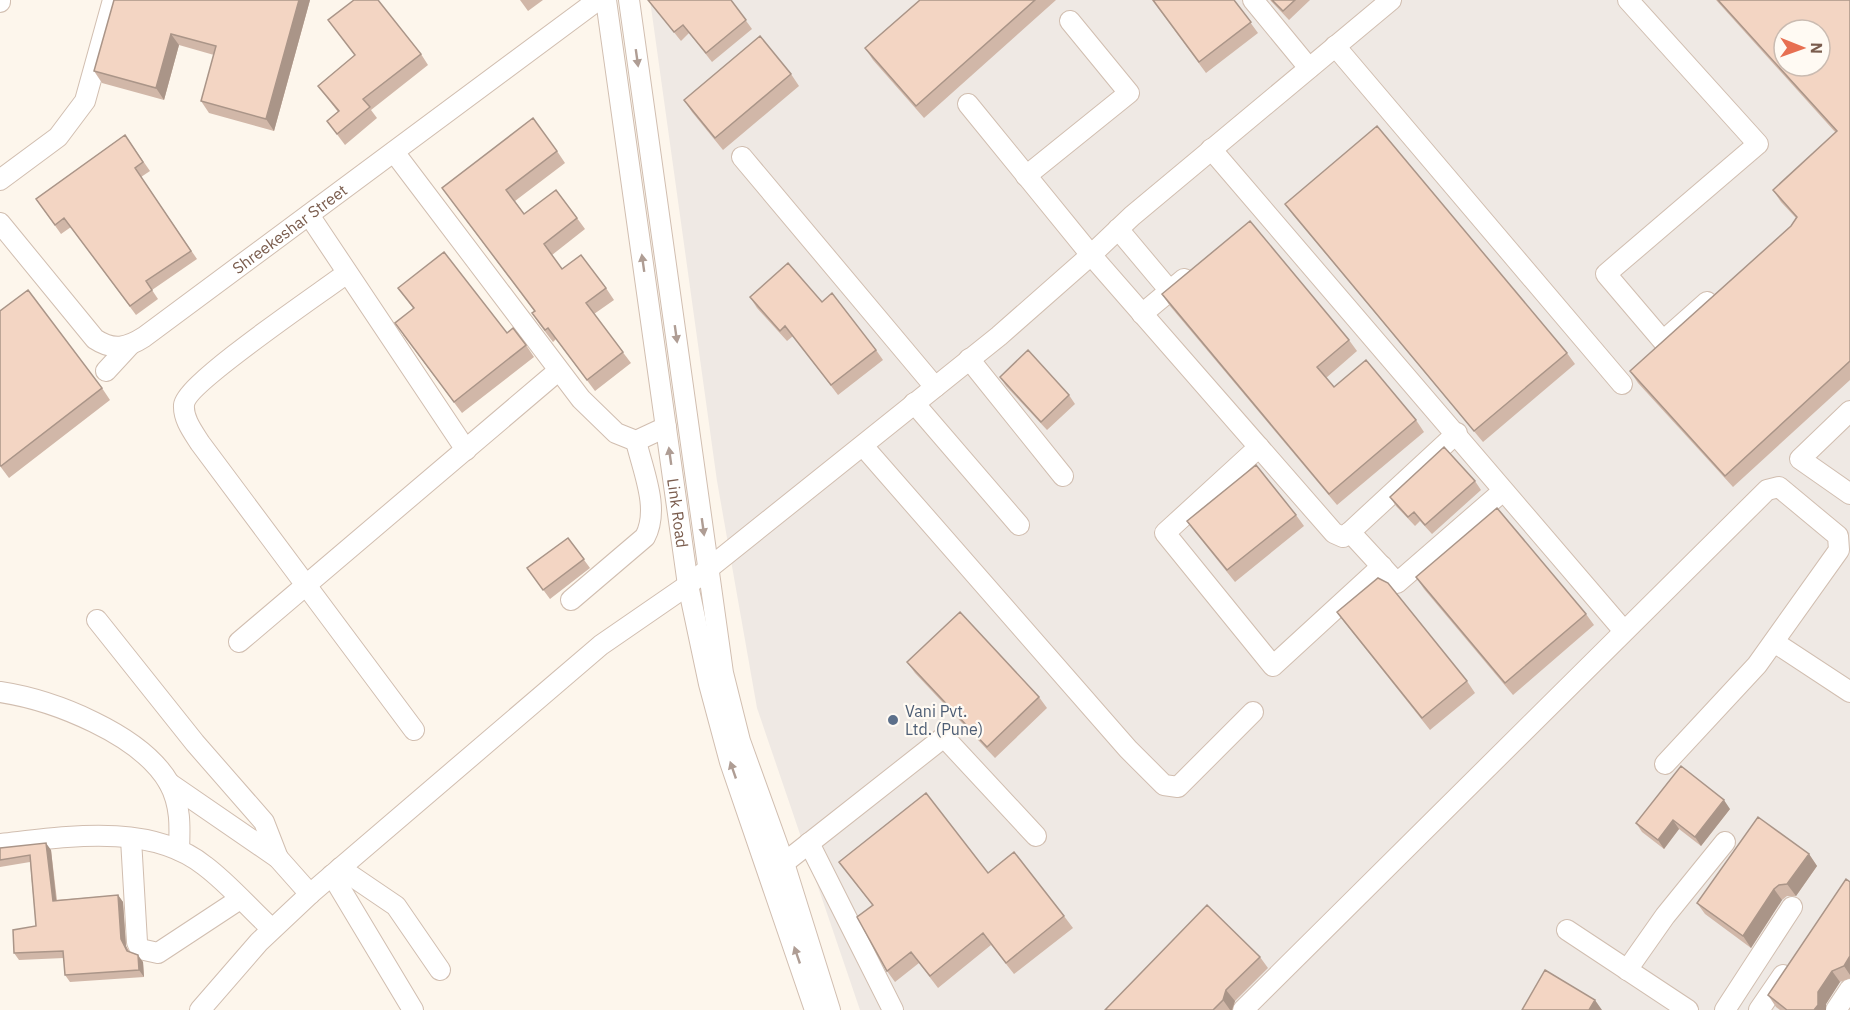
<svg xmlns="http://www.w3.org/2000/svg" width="1850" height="1010" viewBox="0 0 1850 1010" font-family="'IBM Plex Sans',sans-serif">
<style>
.industrial{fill:#efe9e4;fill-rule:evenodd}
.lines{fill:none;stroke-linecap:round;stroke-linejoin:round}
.minor-casing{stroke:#d1beb0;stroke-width:22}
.minor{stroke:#fff;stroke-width:20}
.wall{fill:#d1b7a8}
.shaded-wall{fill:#aa9588}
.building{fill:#f3d5c3;stroke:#aa9588;stroke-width:1.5;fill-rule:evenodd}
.oneway{fill:#af9d94}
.service-dot{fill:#5c6f8a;stroke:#fffaf3;stroke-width:2}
.labels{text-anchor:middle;stroke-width:4.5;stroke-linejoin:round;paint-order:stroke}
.street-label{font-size:16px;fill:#7a5c4d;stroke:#fffaf3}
.service-label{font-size:16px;fill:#4e5e75;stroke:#fffaf3;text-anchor:start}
</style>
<rect width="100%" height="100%" fill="#fdf6ec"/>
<path class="industrial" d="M650,0H1850V1010H860L757,708L717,481ZM1784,30H1820V66H1784Z"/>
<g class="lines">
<g class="minor-casing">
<g id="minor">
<path id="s1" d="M606,0L688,585L709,684L730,762L815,1010"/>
<path d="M629,0L723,673L740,741L784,863L830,1010"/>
<path d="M1253,0L1309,68"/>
<path d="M1628,0L1758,144L1606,274L1663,341L1707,302"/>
<path d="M0,2V0"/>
<path d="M1335,46L1622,384"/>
<path d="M968,104L1091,255L1334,533L1343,537L1350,532L1457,433"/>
<path d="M1211,149L1624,631"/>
<path d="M394,152L581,399L616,433L636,441L666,427"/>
<path d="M742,157L935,387"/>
<path d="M1026,176L1129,93L1070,21"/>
<path d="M0,180L58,137L85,101L113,0"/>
<path d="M309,215L466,450"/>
<path id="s2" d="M0,223L95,339C113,351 127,348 144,337L598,0"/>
<path d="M1118,229L1170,291"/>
<path d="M347,273C322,292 186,383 184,405C183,419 193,432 200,443L414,730"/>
<path d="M1142,314L1184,279"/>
<path d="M969,359L1063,476"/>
<path d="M106,371L130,345"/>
<path d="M914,403L1019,525"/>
<path d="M1850,411L1800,459L1850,494"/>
<path d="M863,446L1128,749L1164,785L1178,787L1253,712"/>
<path d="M1259,447L1165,533L1273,666L1382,566"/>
<path d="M1350,532L1397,583L1503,491"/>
<path d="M571,600L645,537C660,509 643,471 636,441"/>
<path d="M97,620L195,743L264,822L278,858"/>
<path d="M239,642L558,371"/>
<path d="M1774,642L1850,692"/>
<path d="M0,692C53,700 141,734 169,783C181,805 180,827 179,850"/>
<path d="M169,783L278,858L310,894"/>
<path d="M131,839L137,942L140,949L158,953L240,899"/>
<path d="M809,843L893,1010"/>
<path d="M0,844C65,837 150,822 205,866C229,884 250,909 272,929"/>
<path d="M784,863L944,737L1036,836"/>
<path d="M340,868L396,906L440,970"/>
<path d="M332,875L413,1010"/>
<path d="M1567,930L1688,1010"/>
<path d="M1627,970L1665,916L1725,842"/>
<path d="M200,1010L259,942L310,894L601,645L688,585L999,336L1091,255L1132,216L1391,0"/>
<path d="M1243,1010L1767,490L1779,487L1838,536L1839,550L1757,665L1665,764"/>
<path d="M1725,1010L1792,907"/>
<path d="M1759,1010L1783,975"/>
<path d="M1836,1010L1850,989"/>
</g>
</g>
<use href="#minor" class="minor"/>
</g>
<path class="wall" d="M114,0H310L274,131L209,113L201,101L214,55L179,45L164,100L102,83L94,71Z
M520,0H543L528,11Z
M648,0H731L752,29L712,62L689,33L681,41Z
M920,0H1056L924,118L873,60L865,48Z
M1152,0H1234L1258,33L1206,73Z
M1270,0H1310L1289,20Z
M1716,0H1850V380L1733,487L1638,383L1630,371L1791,226L1796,218L1781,202L1773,190L1836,133Z
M328,20L421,54L428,65L371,110L377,118L345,145L327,121L338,112L318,86L355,55Z
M791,74L799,86L723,150L692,112L684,100Z
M125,135L150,171L141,177L197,259L152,290L158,299L136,315L71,227L61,234L36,199Z
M557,151L565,163L515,201L524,214L577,218L585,229L552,255L562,269L606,288L614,300L594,314L631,363L595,391L556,339L553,342L540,325L532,313L534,311L442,188Z
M1285,204L1567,353L1575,364L1483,442L1293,215Z
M398,288L507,333L526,345L534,357L462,413L403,335L413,308Z
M1162,294L1349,340L1357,351L1326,378L1334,387L1416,420L1424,432L1337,505L1170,306Z
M750,297L822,302L876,350L883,360L838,395L793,336L787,341L757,308Z
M0,311L102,388L110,400L9,478L0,466Z
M1000,377L1069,395L1075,404L1047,430L1006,386Z
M1475,481L1481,490L1432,534L1420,521L1415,526L1396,506L1390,497Z
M1296,515L1304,526L1235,582L1195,532L1187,521Z
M568,538L590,568L550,599L527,568Z
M1416,577L1586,614L1594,625L1513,695L1424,589Z
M1337,612L1467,681L1475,693L1430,730L1345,623Z
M907,662L1039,697L1047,708L995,758L915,673Z
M1730,809L1701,846L1679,829L1664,849L1642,832L1636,823Z
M0,848L51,850L57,900L118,895L123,902L126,946L129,951L143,962L144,977L70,982L65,975L64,958L19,960L14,953L36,926L30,862L0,867Z
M1809,854L1817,866L1796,896H1787L1782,900L1751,948L1705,914L1697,903Z
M839,862L988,873L1064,916L1073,928L1014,974L991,945L938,988L919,963L895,982L887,971L872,905Z
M1850,882V978L1840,982L1826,1004V1010H1780L1776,1007L1768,995Z
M1260,957L1268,968L1235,1001L1232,1010H1105Z"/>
<path class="shaded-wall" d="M299,0H310L274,131L266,119Z
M171,34L179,45L164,100L156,88Z
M1724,800L1730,809L1701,846L1695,837Z
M1673,820L1679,829L1664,849L1658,840Z
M46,843L51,850L57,908L53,901Z
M1809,854L1817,866L1796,896L1787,884Z
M1774,889L1782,900L1751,948L1743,936Z
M118,895L123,902L126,946L132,958L121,939Z
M138,955L143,962L144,977L139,970Z
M1850,956V975L1844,966Z
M1832,971L1840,982L1826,1004V1010H1814L1818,992Z
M1226,990L1235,1001L1232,1010H1230L1223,1000Z
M1595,1000L1602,1010H1589Z"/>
<path class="building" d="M114,0H299L266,119L201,101L216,46L171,34L156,88L94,71Z
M354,0H378L421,54L363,99L370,107L337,134L327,121L339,111L318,86L355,55L328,20Z
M648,0H731L746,20L706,53L683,25L674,32Z
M920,0H1035L916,106L865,48Z
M1153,0H1234L1251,22L1199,62Z
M1272,0H1295L1283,11Z
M1718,0H1850V361L1725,476L1630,371L1791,226L1797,217L1773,190L1837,131ZM1784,30H1820V66H1784Z
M760,36L791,74L715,138L684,100Z
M533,118L557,151L506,190L524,214L556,190L577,218L544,244L562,269L581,255L606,288L586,303L623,352L587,380L548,328L545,330L532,313L535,311L442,188Z
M1377,126L1567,353L1474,431L1285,204Z
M125,135L143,162L135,168L191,251L146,281L152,290L130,306L64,218L55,225L36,199Z
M1250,221L1349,340L1317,367L1334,387L1366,360L1416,420L1329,494L1162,294Z
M444,252L507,333L513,328L526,345L454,402L395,323L414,308L398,288Z
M788,263L822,302L832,293L876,350L831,385L785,326L780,331L750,297Z
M28,290L102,388L1,466L0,465V311Z
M1028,350L1069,395L1041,422L1000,377Z
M1444,447L1475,481L1425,525L1414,512L1408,517L1390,497Z
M1256,465L1296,515L1227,570L1187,521Z
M1497,508L1586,614L1505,683L1416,577Z
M568,538L584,559L543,590L527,568Z
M1378,578L1388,583L1467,681L1422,718L1337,612Z
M960,612L1039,697L987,747L907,662Z
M1681,766L1724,800L1695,837L1673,820L1658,840L1636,823Z
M926,793L988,873L1014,852L1064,916L1006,963L983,933L930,976L911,952L887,971L857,917L873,905L839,862Z
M1758,817L1809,854L1787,884L1779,885L1774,889L1743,936L1697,903Z
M46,843L53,901L118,895L121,939L127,951L138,955L139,970L65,975L63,951L14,953L13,930L36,926L30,855L0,860V848Z
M1846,879L1850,882V956L1844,966L1832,971L1818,992V1005L1814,1010H1787L1768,995Z
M1207,905L1260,957L1226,990L1223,1000L1213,1010H1105Z
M1545,970L1595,1000L1589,1010H1522Z"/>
<defs><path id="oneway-solid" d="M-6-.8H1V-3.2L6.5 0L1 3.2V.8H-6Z" transform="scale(1.5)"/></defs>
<g class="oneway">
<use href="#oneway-solid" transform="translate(637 58) rotate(82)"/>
<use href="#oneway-solid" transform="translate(643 263) rotate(-98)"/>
<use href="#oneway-solid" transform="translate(676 334) rotate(82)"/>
<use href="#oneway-solid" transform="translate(670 456) rotate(-98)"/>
<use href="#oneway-solid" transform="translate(703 527) rotate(82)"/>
<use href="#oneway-solid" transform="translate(733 770) rotate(-109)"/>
<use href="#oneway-solid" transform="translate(797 955) rotate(-109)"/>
</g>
<circle class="service-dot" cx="893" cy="720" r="6"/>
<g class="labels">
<g class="street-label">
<text dy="6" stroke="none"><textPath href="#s2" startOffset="384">Shreekeshar Street</textPath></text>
<text dy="6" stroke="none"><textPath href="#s1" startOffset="518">Link Road</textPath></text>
</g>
<g class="service-label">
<text x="905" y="717">Vani Pvt.<tspan x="905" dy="18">Ltd. (Pune)</tspan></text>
</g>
</g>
<g transform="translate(1802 48) rotate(91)"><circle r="28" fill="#fffaf3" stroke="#cabbb1" stroke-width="1.5"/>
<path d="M0-4.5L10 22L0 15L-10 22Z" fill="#e76f51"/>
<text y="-9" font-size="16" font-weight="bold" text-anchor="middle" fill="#7a5c4d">N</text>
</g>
</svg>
